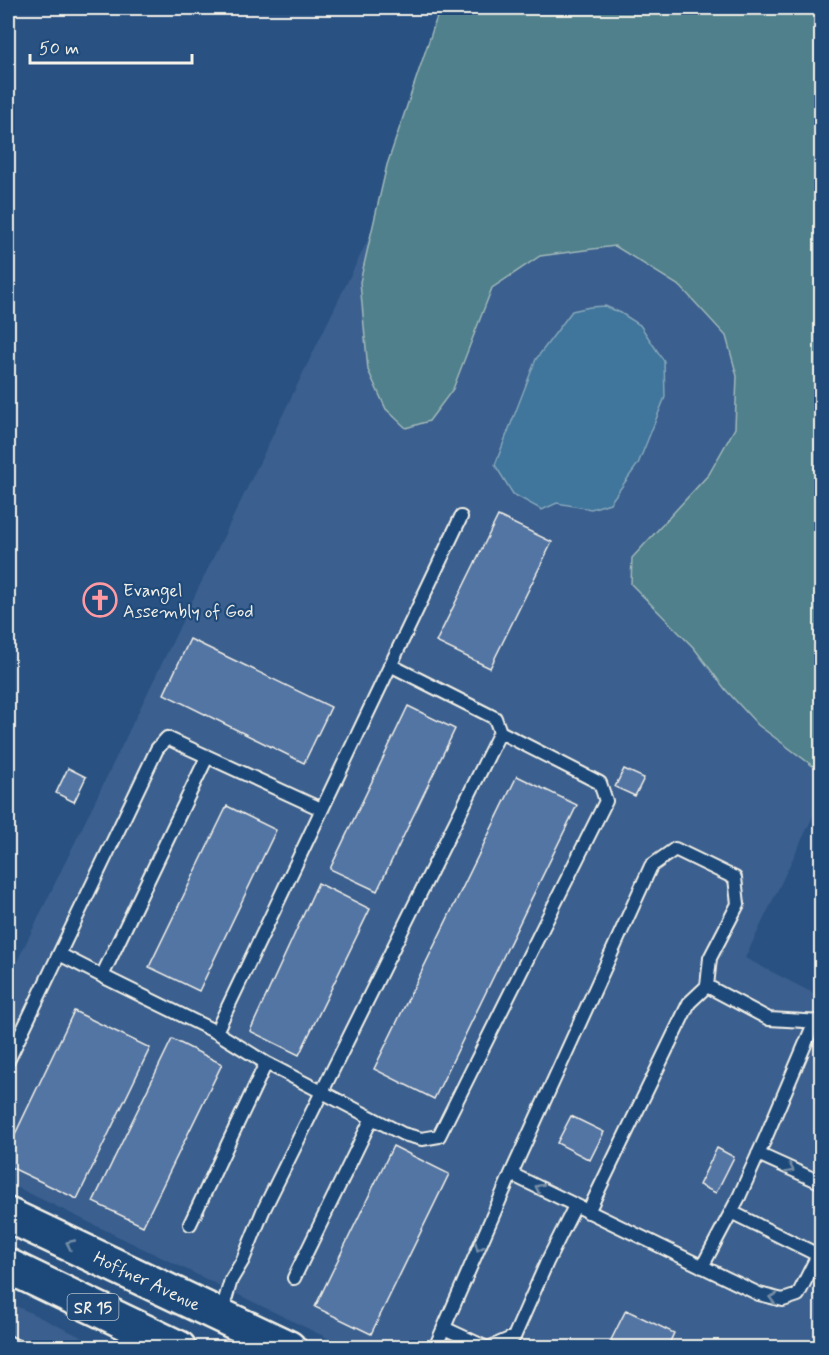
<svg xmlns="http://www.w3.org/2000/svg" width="829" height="1355" viewBox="0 0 829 1355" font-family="Mynerve,sans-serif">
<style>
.built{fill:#3a5f8e}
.green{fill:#4f808b;stroke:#a2b8ba;stroke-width:1.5}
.water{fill:#3f759c;stroke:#87a7ba;stroke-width:1.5}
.building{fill:#5374a4;stroke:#f4f1e8;stroke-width:1.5}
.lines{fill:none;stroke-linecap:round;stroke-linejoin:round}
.lane-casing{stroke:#f4f1e8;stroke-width:16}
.primary-casing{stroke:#f4f1e8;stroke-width:38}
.lane{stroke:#1f4a7a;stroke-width:12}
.primary{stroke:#1f4a7a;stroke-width:33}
.oneway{stroke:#748da6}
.labels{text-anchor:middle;stroke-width:4.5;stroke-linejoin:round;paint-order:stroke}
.shield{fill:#1f4a7a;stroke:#b4bfc7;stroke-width:1.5}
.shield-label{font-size:16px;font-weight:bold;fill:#f4f1e8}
.poi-label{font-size:18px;fill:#f4f1e8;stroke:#1f4a7a;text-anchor:start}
.street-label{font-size:18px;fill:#f4f1e8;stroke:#1f4a7a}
</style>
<rect width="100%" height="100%" fill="#295282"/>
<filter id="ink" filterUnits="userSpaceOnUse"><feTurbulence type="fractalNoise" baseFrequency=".0167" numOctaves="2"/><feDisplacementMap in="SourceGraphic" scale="12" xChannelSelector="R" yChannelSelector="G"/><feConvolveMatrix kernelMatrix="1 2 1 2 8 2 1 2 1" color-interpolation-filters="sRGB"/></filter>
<g filter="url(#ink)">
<path class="built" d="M477,15L821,180V800L745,958L821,997L822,1331L813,1347H346L8,1183V980Z
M8,1302L102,1347H8Z"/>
<path class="green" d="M440,8H821V772L758,725L725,689L694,648L631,584L632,558L709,474L735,428L737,376L726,336L681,287L615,246L540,256L492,288L453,389L429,421L406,428L386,409L368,370L360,282L387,165Z"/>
<path class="water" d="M605,306L621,313L640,325L664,361L665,397L638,464L610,503L591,509L557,503L542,510L513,494L495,465L536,359L572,311L590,307Z"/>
<path class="building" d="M498,516L552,542L490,668L436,642Z
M190,639L331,707L304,763L164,694Z
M408,706L455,729L377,891L330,869Z
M68,768L86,777L74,802L56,793Z
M624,769L644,778L635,796L615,787Z
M517,776L577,805L434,1099L374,1069Z
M227,806L276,830L199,991L149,967Z
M318,883L370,909L299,1055L250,1031Z
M74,1011L150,1048L77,1199L8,1166V1149Z
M172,1039L222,1064L143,1226L93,1202Z
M571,1116L604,1132L590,1160L557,1143Z
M393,1146L449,1174L371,1334L315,1307Z
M717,1148L734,1157L716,1193L699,1185Z
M626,1310L674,1333L667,1348H607Z"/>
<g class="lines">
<g class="lane-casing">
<path id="lane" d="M207,757L102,976L216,1032
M59,954L102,976
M8,1061L157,749L167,738L321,809
M266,1063L403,1134L422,1139L439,1136L606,801L600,783L500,732
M758,1154L822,1183
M511,1174L759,1294L783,1300L798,1295L822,1247
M588,1212L689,1003L707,986
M731,1212L818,1255
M190,1224L266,1063L216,1032L461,517
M702,1267L739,1197L765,1139L815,1021
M294,1278L372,1118
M221,1314L231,1280L243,1260L263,1211L500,732L495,718L390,665
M444,1328L487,1348
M8,1342L19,1348
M435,1348L511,1174L651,866L675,849L735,878L738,904L710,958L707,986L769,1019L822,1022
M488,1348L514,1337L547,1262L575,1206"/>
</g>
<g class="primary-casing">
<g id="primary">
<path id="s1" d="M8,1215L289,1348"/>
<path d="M8,1266L179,1348"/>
</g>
</g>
<use href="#lane" class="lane"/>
<use href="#primary" class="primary"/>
</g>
<defs><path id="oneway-chevron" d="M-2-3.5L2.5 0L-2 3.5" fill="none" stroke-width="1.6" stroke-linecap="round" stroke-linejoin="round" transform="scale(1.5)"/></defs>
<g class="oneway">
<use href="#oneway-chevron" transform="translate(790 1169) rotate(25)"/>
<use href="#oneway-chevron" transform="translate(539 1188) rotate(-153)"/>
<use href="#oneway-chevron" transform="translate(70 1244) rotate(-155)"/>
<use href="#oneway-chevron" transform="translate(479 1247) rotate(114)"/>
<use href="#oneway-chevron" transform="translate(773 1298) rotate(-166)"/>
</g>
</g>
<defs>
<g id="church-ring" transform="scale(1.725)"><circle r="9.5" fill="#1f4a7a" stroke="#ff9aa2" stroke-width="1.5"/><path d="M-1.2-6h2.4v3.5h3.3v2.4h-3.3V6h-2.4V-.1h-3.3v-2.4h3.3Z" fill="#ff9aa2"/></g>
</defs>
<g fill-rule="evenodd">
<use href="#church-ring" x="100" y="600"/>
</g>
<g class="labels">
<rect class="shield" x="67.5" y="1294" width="51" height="26" rx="4.5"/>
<g class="shield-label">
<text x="93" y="1313">SR 15</text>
</g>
<g class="poi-label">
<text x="123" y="596">Evangel<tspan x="123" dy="21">Assembly of God</tspan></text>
</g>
<g class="street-label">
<text dy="6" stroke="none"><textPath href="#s1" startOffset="154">Hoffner Avenue</textPath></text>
</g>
</g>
<rect width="829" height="1355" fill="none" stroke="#1f4a7a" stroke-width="30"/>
<rect x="15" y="15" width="799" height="1325" fill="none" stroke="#f4f1e8" stroke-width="2" filter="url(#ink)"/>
<path d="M30 54v9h162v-9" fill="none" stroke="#f4f1e8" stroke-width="3"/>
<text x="39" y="54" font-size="18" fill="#f4f1e8" stroke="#1f4a7a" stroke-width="4.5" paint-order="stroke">50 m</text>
</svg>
